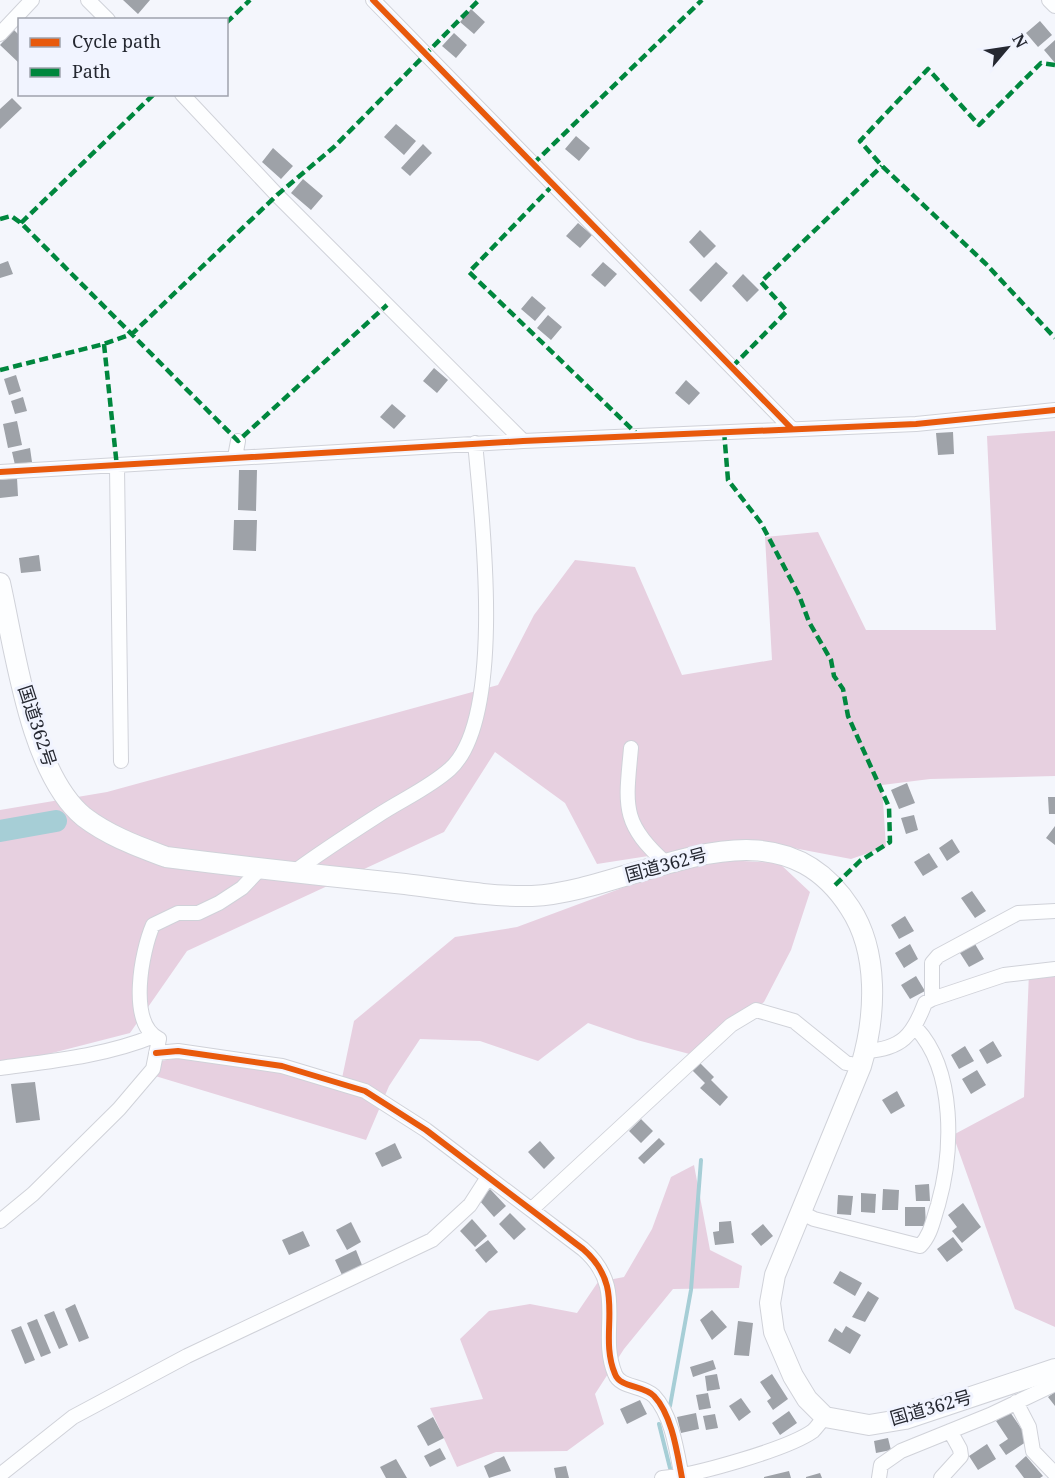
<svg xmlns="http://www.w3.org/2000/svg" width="1055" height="1478" viewBox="0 0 1055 1478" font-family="'Noto Serif','Noto Sans JP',serif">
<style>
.forest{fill:#e7d0e0}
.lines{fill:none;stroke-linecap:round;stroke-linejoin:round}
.stream{stroke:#a6ced6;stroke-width:4}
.river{stroke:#a6ced6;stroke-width:22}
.building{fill:#9ea2a8}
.minor-casing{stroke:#d0d2d9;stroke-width:16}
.highway-casing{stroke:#d0d2d9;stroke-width:22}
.minor{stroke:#fdfeff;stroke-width:14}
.highway{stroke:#fdfeff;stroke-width:20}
.quiet{stroke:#00873e;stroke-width:4.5;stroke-dasharray:9 4.5;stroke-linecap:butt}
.cycleway-casing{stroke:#f1f4ff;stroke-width:10}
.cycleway{stroke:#e8590c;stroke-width:6}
.labels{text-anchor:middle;stroke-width:6;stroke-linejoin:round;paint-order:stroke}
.street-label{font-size:18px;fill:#252831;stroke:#f1f4ff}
</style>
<rect width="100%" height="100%" fill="#f4f6fc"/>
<path class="forest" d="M1055,431V776L930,779L882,785L886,847L851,859L751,840L597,864L565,803L495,752L444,832L187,951L130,1033L21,1061L0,1063V810L107,792L498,685L534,615L575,560L635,567L682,675L772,660L765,537L818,532L866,630H996L987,436Z
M726,860L779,863L810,892L791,950L764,1002L697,1056L637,1040L588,1023L538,1061L480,1041L420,1039L389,1086L366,1140L152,1075L161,1061L200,1054L341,1083L354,1021L455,937L517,927L657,875Z
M1055,971V1327L1015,1309L953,1135L1024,1097L1029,972Z
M694,1165L710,1250L742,1266L739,1288L673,1289L624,1349L595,1394L604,1424L567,1451L496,1452L457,1467L430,1408L483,1399L460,1339L489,1311L530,1304L577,1313L598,1282L624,1277L652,1229L671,1177Z"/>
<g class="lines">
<path class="stream" d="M670,1406L691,1290L701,1160
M659,1424L670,1468"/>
<path class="river" d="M0,831L56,821"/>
</g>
<path class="building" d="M123,0H150L138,14Z
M471,9L485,22L474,34L460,22Z
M1040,21L1052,35L1038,47L1026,33Z
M14,30L20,36V64L0,45Z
M454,33L467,45L456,58L442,46Z
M1055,40V63L1044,50Z
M12,98L22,108L0,129V109Z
M396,124L416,141L404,155L384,137Z
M576,136L590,148L579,161L565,149Z
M423,144L432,153L410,176L401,168Z
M273,148L293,166L281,179L262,162Z
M303,179L323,196L311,210L291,193Z
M578,223L592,235L580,248L566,236Z
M700,230L716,246L704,258L689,242Z
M8,261L13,274L0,278V264Z
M603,262L617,274L605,287L591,275Z
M716,262L728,273L701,302L689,290Z
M743,274L759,290L747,302L732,286Z
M532,296L546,308L535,321L521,309Z
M548,315L562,327L551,340L537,328Z
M434,368L448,380L437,393L423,381Z
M16,375L21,391L9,395L4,379Z
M686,380L700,393L689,405L675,393Z
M23,397L27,411L15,414L11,401Z
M392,404L406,416L394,429L380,417Z
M17,421L22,445L8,448L3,424Z
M953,432L954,454L938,455L936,433Z
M30,448L32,462L15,465L12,452Z
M239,470H257L256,511L238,510Z
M17,478L18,496L0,498V480Z
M234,520H257L256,551L233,550Z
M39,555L41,571L21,573L19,558Z
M907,783L915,803L899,809L891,790Z
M1048,797H1055V814H1049Z
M914,815L918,830L906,834L901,818Z
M1055,826V845L1046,838Z
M952,839L960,852L947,861L939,848Z
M929,853L938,867L923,876L914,862Z
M972,891L986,911L975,918L961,898Z
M905,916L914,931L899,939L891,925Z
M910,944L918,959L904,968L895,953Z
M975,944L984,959L969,967L960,953Z
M916,976L925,991L910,999L901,985Z
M993,1041L1002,1056L987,1064L979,1050Z
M965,1046L974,1061L959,1069L951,1055Z
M697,1060L714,1077L711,1080L728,1097L720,1106L700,1088L705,1083L690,1068Z
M977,1070L986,1085L971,1094L962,1079Z
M35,1082L40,1120L16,1123L11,1084Z
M897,1091L905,1106L891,1114L882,1100Z
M641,1119L653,1131L641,1143L629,1131Z
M659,1138L665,1144L644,1164L638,1158Z
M540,1141L555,1158L544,1169L528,1152Z
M395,1143L402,1158L382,1167L375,1153Z
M929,1184L930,1201H916L915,1185Z
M490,1189L506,1206L494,1217L479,1200Z
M883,1189L899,1190L898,1210H882Z
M861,1193L876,1194L875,1213L861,1212Z
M838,1195L853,1196L851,1215L837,1214Z
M963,1203L981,1227L962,1243L952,1231L957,1227L948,1215Z
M905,1207H925L926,1226H905Z
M510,1213L526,1229L514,1240L499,1224Z
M472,1219L487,1236L475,1247L460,1231Z
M731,1221L734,1243L715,1245L713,1232L719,1231V1222Z
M351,1222L361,1242L347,1250L336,1230Z
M763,1224L773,1236L761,1246L751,1234Z
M303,1231L310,1246L289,1255L282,1240Z
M953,1237L963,1250L947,1262L937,1249Z
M488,1240L498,1252L486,1263L475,1250Z
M356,1250L362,1265L342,1275L335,1260Z
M840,1271L862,1283L855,1296L833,1283Z
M868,1291L879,1298L865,1322L852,1317Z
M75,1304L89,1338L79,1342L65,1309Z
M712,1310L727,1327L712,1340L700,1320Z
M54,1311L68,1345L59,1349L44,1315Z
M37,1319L51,1353L41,1357L27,1323Z
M738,1321L753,1323L749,1356L734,1355Z
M21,1326L35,1360L25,1364L11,1330Z
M846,1326L861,1335L850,1354L828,1341L835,1328L842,1333Z
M713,1360L716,1369L693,1377L690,1367Z
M717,1374L720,1389L707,1391L705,1376Z
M772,1374L788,1399L773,1410L767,1401L771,1398L760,1382Z
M1055,1392V1406L1048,1397Z
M708,1393L711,1408L699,1410L696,1395Z
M741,1398L751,1412L739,1421L729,1406Z
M640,1400L647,1414L627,1424L620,1409Z
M789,1411L797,1423L780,1435L772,1423Z
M1010,1412L1029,1440L1006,1455L999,1445L1008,1439L996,1421Z
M696,1413L699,1429L681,1433L677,1417Z
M715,1414L718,1428L706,1430L703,1416Z
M433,1417L444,1438L428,1446L417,1426Z
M888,1438L891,1450L876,1453L874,1441Z
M987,1444L996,1459L978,1470L969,1456Z
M440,1448L446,1459L430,1467L424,1456Z
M504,1456L511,1471L489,1478L484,1466Z
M1026,1456L1043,1476L1040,1478H1024L1015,1466Z
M396,1459L407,1478H386L380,1467Z
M566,1466L569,1478H556L554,1468Z
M789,1471L791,1478H764V1477Z
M820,1473L822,1478H806V1477Z"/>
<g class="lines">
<g class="minor-casing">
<path id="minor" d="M88,0L108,20
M373,0L791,428
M1049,0L1055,6
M0,34L32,0
M182,94L277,195L523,441
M235,457L238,441
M117,467L121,761
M0,472L523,441L916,424L1055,410
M631,748C626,804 620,823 666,863
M294,872C321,852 349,834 377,816C401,800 429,788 450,769C506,718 482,515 475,443
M932,999V963L938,956L1018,913L1055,911
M866,1051C902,1049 913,1035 925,1003L932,999L1004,975L1055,969
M156,1053L178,1051L282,1066L365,1091L426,1130L583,1249C629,1289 597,1331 615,1374C620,1388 643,1385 654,1396C672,1415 677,1452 682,1478
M0,1068C52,1061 105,1056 154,1036
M532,1209L731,1025L756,1010L794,1021L846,1063L861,1066
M800,1212L814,1219L920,1246C931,1235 933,1220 938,1205C953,1152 956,1071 916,1028
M0,1221L33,1194L119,1109L153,1069L159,1039C127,1023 142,950 153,925L178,913H198L219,903L242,888L260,869
M1016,1402L1029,1427L1033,1451L1055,1474
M0,1475L73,1417L187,1356L432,1240L470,1205L488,1177
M662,1478C693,1476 788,1449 813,1431C817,1427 821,1421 825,1417
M879,1478L881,1465L901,1451L990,1415L1055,1384
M941,1478L961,1456L960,1449L950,1431"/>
</g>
<g class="highway-casing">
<path id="highway" d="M0,583C15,649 30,773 84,817C109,836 137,846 166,857C245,867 325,876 405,884C446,889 490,897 532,896C636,891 773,788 850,908C879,952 876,1016 861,1066L775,1275L770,1303L774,1332L793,1376L807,1399L825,1417L869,1425L905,1419L1055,1369"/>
</g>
<use href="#minor" class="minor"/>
<use href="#highway" class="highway"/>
<path class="quiet" d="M226,23L250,0
M1055,65L1041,63L979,125L928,69L860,141L882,166L986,264L1055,338
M533,164L702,0
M553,185L469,272L638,435
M0,219L11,216L21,223L238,441L387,305
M21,223L154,94
M104,344L117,467
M732,367L787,311L761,282L882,166
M0,370L104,344L132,334L277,195L334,147L479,0
M724,431L728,480L761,523L799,595L809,622L831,660L834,676L843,689L848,716L889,807L890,842L860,861L834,886"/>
<g class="cycleway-casing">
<path id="cycleway" d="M373,0L791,428
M0,472L523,441L916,424L1055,410
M156,1053L178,1051L282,1066L365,1091L426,1130L583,1249C629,1289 597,1331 615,1374C620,1388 643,1385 654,1396C672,1415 677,1452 682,1478"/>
</g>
<use href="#cycleway" class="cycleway"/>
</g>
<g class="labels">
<g class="street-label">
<text transform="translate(37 726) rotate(72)" y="6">国道362号</text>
<text transform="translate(666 865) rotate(-15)" y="6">国道362号</text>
<text transform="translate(931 1408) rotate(-16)" y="6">国道362号</text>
</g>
</g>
<rect x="18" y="18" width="210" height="78" fill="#f1f4ff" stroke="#9fa2ad" stroke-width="1.5"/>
<rect x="30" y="38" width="30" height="9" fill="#e8590c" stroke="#9fa2ad" stroke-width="1.5"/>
<text x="72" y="48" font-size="18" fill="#252831">Cycle path</text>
<rect x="30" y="68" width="30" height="9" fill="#00873e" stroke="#9fa2ad" stroke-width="1.5"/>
<text x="72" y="78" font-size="18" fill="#252831">Path</text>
<g transform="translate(1007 48) rotate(61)" stroke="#f1f4ff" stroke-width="4.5" paint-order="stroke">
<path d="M0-4.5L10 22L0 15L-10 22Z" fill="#252831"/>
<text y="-9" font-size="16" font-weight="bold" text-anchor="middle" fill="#252831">N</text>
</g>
</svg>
